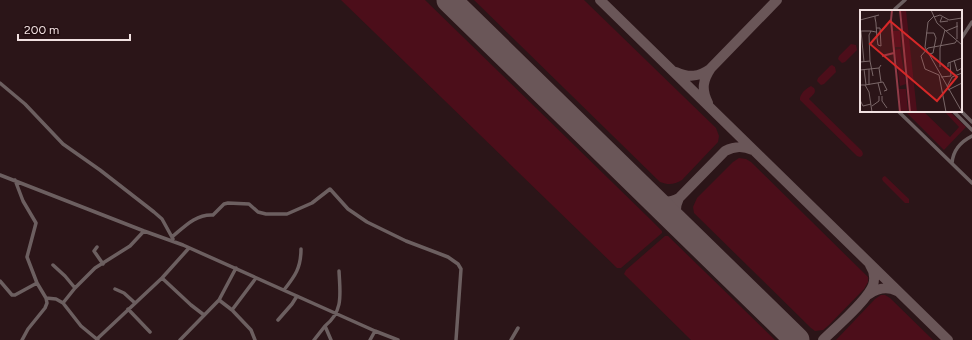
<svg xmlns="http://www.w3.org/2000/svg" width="972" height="340" viewBox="0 0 972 340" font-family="Figtree,sans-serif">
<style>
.green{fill:#4c0e1a}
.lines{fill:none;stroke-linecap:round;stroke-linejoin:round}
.taxiway{stroke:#6a5658;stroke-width:10}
.runway{stroke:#6a5658;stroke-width:25}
.minor{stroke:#6c5f60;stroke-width:3.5}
.inset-river{fill:none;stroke:#903b47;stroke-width:2}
.inset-road{fill:none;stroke:#7a6768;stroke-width:1}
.view{fill:#d62828;fill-opacity:0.15;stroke:#d62828;stroke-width:2}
.inset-edge{fill:none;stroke:#f1e1e1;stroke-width:2}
</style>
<rect width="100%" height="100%" fill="#2b1518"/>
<path class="green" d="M341,0H425L651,220L662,231V233L621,268H617Z
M474,0H584L716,128L719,136L718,142L682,180C674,185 668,185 660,182Z
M851,44L856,45L857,50L845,62L842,63L838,59L839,56Z
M832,65L835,67L836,72L824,84L821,85L817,81L818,78L830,66Z
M811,86L814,88C817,93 812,95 809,99L862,151L863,154L862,156L860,157L857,156L800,100C799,95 806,88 811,86Z
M905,111H923L950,137L959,127L944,111H949L966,127L944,150Z
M739,158L746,159L751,162L868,277V282L864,289L829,325L823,330L815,331L811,328L694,213L693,207L697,198L733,162Z
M885,176L909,199V203H905L883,181L882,179L883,177Z
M665,236H668L775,340H691L624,274L626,270Z
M881,295H885L890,298L933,340H836L875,299Z"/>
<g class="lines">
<path class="taxiway" d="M600,0L948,340
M676,72C689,78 699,77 710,69
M708,103C701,89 703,80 711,68L777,0
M652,198C662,203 669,203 679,198L725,151C735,146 743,146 753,150
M679,198C674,209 675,217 682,227
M869,294C878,288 887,286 897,291
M797,340H798
M823,340C835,328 868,300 873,285C875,279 874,271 870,265"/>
<path class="runway" d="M449,0L797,340"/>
<path class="minor" d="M895,9L905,0
M961,39L972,22
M0,83L25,104L63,144L100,170L154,212L162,219L173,239
M898,111L972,183
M953,111L972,130
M961,111L972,122
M952,163C953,150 960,142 972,136
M0,175L144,231L183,245L375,331L398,340
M15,180L23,201L36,223L27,257L37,283L46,298L47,303L45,308L28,329L22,340
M172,237C185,226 196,214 213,215L224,204L228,203L249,204L258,212L266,214H287L312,203L330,189L348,209L367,222L406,241L448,257L458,264L461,269L456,340
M97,247L94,251L103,264
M53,265L65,276L75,288
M162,278L191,305L204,315
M0,281L12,295H15L37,283
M115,289L124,293L135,303
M284,290C295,276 301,268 301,249
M46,298L56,299L63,303
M219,300L232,310L251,330L255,340
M128,309L150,332
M232,310L256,278
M278,320L292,304L297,296
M97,339L162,278L189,248
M98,340L81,326L63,303L75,288L95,268L130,246L144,231
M180,340L219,300L236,268
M314,340L325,326
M331,340L325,326C344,311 340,293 339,271
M370,340L375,331
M511,340L518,328"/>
</g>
<g transform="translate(860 10)">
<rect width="102" height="102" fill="#2b1518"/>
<path d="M41,0H46L57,102H51ZM33,21H40L41,37H35ZM40,39L46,74L40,76L35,40ZM39,79H46L48,102H41Z" fill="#4c0e1a"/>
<path class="inset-river" d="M32,0L31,10L40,102M40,0L50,102M22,46L34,43"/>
<path class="inset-road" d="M71,0L77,13L102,35M15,6V8L16,13V14L17,28L18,35L21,36L20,18H16M74,6L68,12L65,37L102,102M74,7L80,5L89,10L102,8M82,7L80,12L88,11M0,10L19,5M86,21L98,16M66,23H74L76,28L73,43L69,44M97,29V12M94,50L97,61L102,58M10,51L13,66M0,52L10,51L9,25L11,21L16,22M4,52L1,21H11M80,57V38L85,20M88,57V53L102,48M4,59L6,75M0,60L19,58M79,65L65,59L61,46L68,38L95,33L97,30M79,65L86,102M81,67L91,66L90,52M21,72L19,58L21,55M18,73L21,85M0,75H5L9,82L12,102M5,75L23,72L27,80L24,81M9,75V59M87,77L92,67L102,63M88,80L102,73M22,86V91L27,98M0,90L3,96L11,94M12,96L19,91V86"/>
<path class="view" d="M30,11L97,67L77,91L10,34Z"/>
<rect width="102" height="102" class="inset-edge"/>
</g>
<path d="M18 34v6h112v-6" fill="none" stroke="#f1e1e1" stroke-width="2"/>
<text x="24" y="34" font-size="12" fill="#f1e1e1" stroke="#210c0f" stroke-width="3" paint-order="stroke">200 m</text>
</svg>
